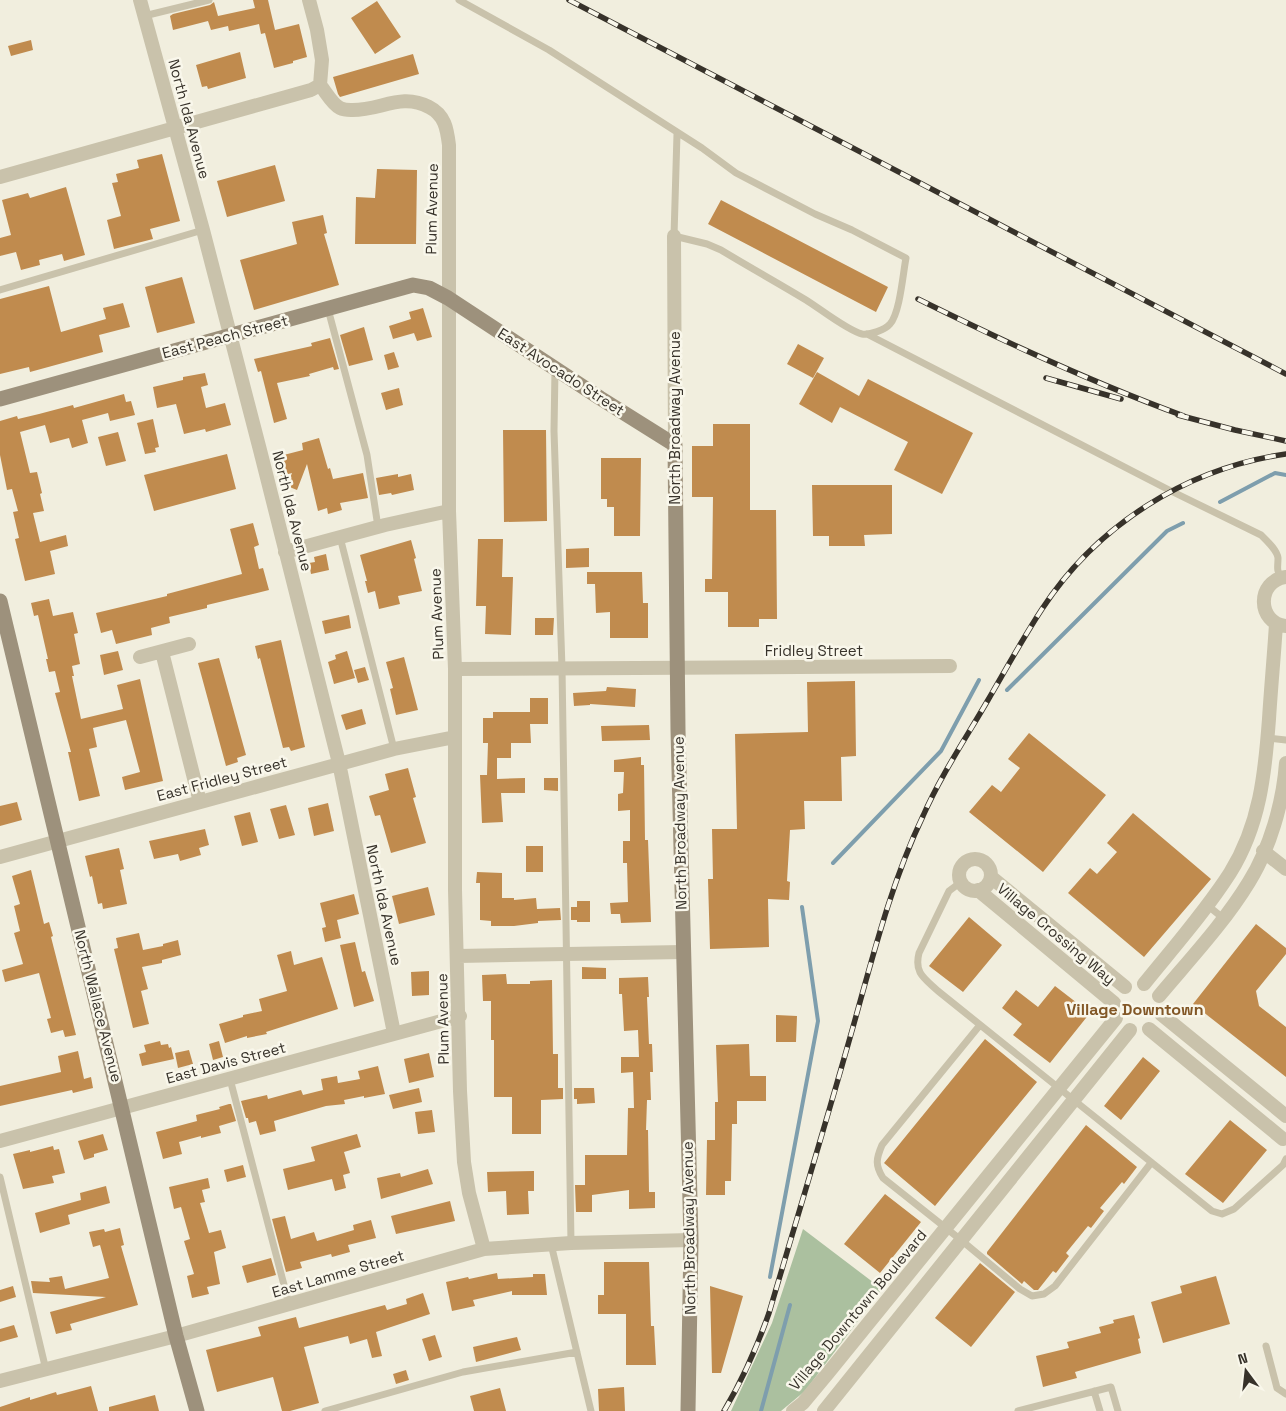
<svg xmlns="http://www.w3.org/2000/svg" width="1286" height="1411" viewBox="0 0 1286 1411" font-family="'Space Grotesk',sans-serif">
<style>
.green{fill:#abc09f}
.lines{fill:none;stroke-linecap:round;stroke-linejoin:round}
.stream{stroke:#7e9ead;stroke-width:4}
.building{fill:#c08b4e}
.lane{stroke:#c9c2ab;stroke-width:7}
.street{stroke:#c9c2ab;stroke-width:14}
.secondary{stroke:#9d917c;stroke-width:15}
.rail-casing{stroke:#37322a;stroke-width:5.5}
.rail{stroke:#f9f7eb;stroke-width:4;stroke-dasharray:11;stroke-linecap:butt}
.labels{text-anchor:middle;stroke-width:5;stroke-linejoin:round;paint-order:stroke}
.street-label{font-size:15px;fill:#37322a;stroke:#f9f7eb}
.neighbourhood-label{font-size:16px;font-weight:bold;fill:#825726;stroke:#f9f7eb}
</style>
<rect width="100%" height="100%" fill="#f1eede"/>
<path class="green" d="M803,1229L882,1289L805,1391L781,1411H731L772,1323Z"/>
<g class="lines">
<path class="stream" d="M1220,502L1275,473L1286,475
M1007,690L1167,531L1183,523
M833,863L941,751L979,680
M770,1277L818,1021L802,907
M761,1411L790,1305"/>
</g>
<path class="building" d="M253,0H268L275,30L299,24L307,57L293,61V63L274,68L265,33L261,34L259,24L229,31L228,26L211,30L208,21L173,30L170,16L173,14L210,5L214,2L218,16L255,8Z
M377,1L401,37L375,54L351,18Z
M31,40L33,50L11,56L8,46Z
M240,52L246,78L208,89L207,86L202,87L196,65Z
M413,54L419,74L340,97L338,94L333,77Z
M162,154L180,221L150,229L153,239L114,249L107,220L121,216L112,183L118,182L116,174L139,168L137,160Z
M275,165L285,201L227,217L217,181Z
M377,169L417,170L416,244H355L356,197L375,198Z
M66,187L85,255L64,261L62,254L39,260L40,265L21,270L16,252L0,256V238L11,235L2,200L28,193L30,198Z
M721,200L888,287L876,312L708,224Z
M323,215L327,233L324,234L339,285L254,310L240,260L297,244L292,222Z
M182,277L195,323L157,333L145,287Z
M49,286L61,332L106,319L103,308L123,303L130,327L99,335L103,352L30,372L29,367L0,374V299Z
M423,308L432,337L417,341L414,333L393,339L389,326L411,319L409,312Z
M364,327L373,360L349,366L340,335Z
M330,338L339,369L334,370L333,367L309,374L310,376L277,383L287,419L274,423L261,371L258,372L254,359L312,346L311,343Z
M798,344L824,358L813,378L787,364Z
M394,352L399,367L388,370L384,355Z
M817,372L859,396L868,379L973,433L942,494L894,470L908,442L840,407L832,423L799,404Z
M205,373L208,385L201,387L206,408L225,403L231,425L206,432L205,429L184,434L176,404L157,408L153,387L183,380V377Z
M399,388L403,405L386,410L381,393Z
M124,394L126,402L131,401L135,415L110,421L108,413L82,420L88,443L72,448L69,438L50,443L45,425L20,432L30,473L37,472L42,493L40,494L44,511L33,513L40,542L66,535L68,546L50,551L55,574L25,581L15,539L19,538L13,512L18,511L12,489L7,490L0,455V421L17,416L18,419L39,414L73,405L74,408Z
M153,419L159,447L155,448L156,452L145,454L137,423Z
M713,424H750V510H776L777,619H759V627H728V592H705V579H712L713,497H692V446H713Z
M503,430H546L547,521L504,522Z
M118,432L126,461L106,466L98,437Z
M319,438L328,469L330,468L333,479L363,473L368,498L340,503L342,510L328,514L327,508L318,511L307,464L297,490L287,486L292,473L281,476L276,457L303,450L302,443Z
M227,454L236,489L154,511L144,475Z
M601,458H641L640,536H614V507H607V499H601Z
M398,474V477L411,474L414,490L392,495L391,493L379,495L376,478Z
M812,485H892V534L864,535L865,546H829V536H813Z
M253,523L259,545L254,547L259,569L263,568L269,590L207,605V608L169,617L170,623L151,628L152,635L116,644L112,630L101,633L96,613L167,596V594L242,574L230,529Z
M478,539H503L502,577H513L511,635L485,634L486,606H476Z
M411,540L416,558L414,559L422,591L398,596L400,604L379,609L375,591L368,593L365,581H367L360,555Z
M589,548V567L566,568V549Z
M326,554L329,570L311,574L309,563L315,562L314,557Z
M587,572H642L643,603H648V638H610V612L596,613L595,584H587Z
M49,599L53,616L73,612L78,633L74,634L80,664L72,666L74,676H72L81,719L123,709L117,685L140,679L163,781L125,790L122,777L140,772L126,720L93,728L97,747L89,749L100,796L79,801L68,752H71L55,693L60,692L55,671L49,672L46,659H48L38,615L34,616L31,603Z
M349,615L351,628L325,634L322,621Z
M535,618H554L553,635H535Z
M281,640L305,747L291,751L289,747L283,748L260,658L258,659L255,646Z
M118,651L123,670L104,675L100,655Z
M347,651L355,678L334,684L328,662L336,659L335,655Z
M404,657L418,710L396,715L390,689L393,688L386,662Z
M219,658L246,755L237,758L238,762L226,766L198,663Z
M365,667L369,680L358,683L354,670Z
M855,681L856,756L841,757L842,801H804L805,829L790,830L787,881L790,882L789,900L768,899L769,947L710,949L708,879H713L712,829H737L735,734L808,732L807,682Z
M607,687L636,689L635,707L590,704V705L574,706L573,693L606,691Z
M530,698H548V724H530L531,743H511V758H497V779L525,778V793H501L503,822L482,823L480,775H487L488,743H483V718H493V712H530Z
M362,709L366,724L346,730L341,715Z
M649,725L650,740L602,741L601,726Z
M1029,733L1106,795L1043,872L969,812L992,785L1001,792L1020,768L1008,759Z
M641,757V765H644L645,840H648L651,922L621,923L620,914H611L610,903L628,902L627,863H623V841H630V810L618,811V794L623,793L624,772H614V760Z
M408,768L416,797L413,798L426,843L391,853L380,815L375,816L369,796L389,790L385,774Z
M544,778H558V791L544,790Z
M17,802L22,820L0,826V806Z
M328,803L334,831L314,836L308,808Z
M286,805L295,835L279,839L270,809Z
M250,812L258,842L242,846L234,816Z
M1133,813L1211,879L1144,957L1068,893L1090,868L1097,874L1117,852L1107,843Z
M205,829L209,845L199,848L201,855L180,861L178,854L154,859L149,841Z
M526,846H543V872H526Z
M119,848L124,869L120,870L127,904L103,909L102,903L98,904L92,876L90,877L85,856Z
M31,870L44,924L49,922L53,936L51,937L76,1035L65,1037L63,1030L51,1033L47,1019L51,1018L39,973L5,982L2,970L23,964L14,933L20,931L14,906L20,904L12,876Z
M477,872L502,873V898H514V900L536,898L537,909L560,908L561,920L538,921V923L514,926H491V921L480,920V883H476Z
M428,887L435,915L399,924L392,896Z
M354,894L359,914L337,920L341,938L325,942L322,928L326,927L320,903Z
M577,901H590V922H577V920H571V907H577Z
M969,917L1002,945L963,992L929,966Z
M1256,924L1286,948V954L1256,991L1259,1006L1286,1027V1077L1193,1004Z
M139,933L143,950L163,946V944L178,940L181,955L162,960V963L142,967L148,989L141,991L149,1024L133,1028L114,949L118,948L116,938Z
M355,942L362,972L365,971L374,1001L354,1007L340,945Z
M291,951L294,965L322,957L338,1009L266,1032L267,1034L247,1038V1036L225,1043L219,1024L243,1017V1015L262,1011L259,999L287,991L277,955Z
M582,967L606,968V979H582Z
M429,971V995L412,996L411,972Z
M506,974L507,984H530V981L552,980L553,1054H558V1088H563V1099L541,1100V1134H512V1097H494V1040H491V1001H483L482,975Z
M648,977L649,997H647L649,1044H652L653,1072H650L651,1100H647L646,1130H648L649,1192H655V1208L629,1209V1190L592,1195V1212H576L575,1185H585V1155H627L628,1108H634L633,1072L621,1073V1057H639L638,1030L624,1031L622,994H619V978Z
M1055,986L1090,1013L1050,1063L1013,1035L1022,1024L1002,1008L1016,990L1038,1007Z
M776,1015L797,1016L796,1042H776Z
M985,1039L1037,1082L935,1206L884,1163Z
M160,1041L161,1045L168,1044L169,1048L171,1047L174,1059L142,1066L139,1054L146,1052L144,1045Z
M219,1041L223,1057L213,1060L209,1044Z
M749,1044L750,1076H766V1101H737V1124H732L731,1181H725V1195H706L707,1140H715V1102H718L716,1045Z
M189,1050L193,1064L178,1068L175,1053Z
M78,1051L84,1079L91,1077L93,1088L73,1093L72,1090L0,1106V1086L61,1072L58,1056Z
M429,1053L434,1077L409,1083L404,1059Z
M1143,1057L1160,1071L1121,1120L1104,1106Z
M378,1066L385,1094L364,1098V1096L344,1100L345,1104L326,1106L274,1121L276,1131L260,1135L256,1121L249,1123L248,1118H246L241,1101L267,1095L268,1099L301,1090L303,1095L323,1090L321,1079L337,1076L338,1083L360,1079L358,1071Z
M419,1088L422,1102L393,1109L389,1095Z
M574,1088H594L595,1103L577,1104V1099H574Z
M229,1104H231L236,1121L219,1126L221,1133L201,1138V1136L179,1142L182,1154L163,1159L156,1132L197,1121L196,1115L220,1109L219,1107Z
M432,1110L435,1132L418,1134L415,1112Z
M1230,1120L1267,1150L1223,1203L1185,1174Z
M1086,1125L1137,1167L1124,1184L1122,1182L1100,1208L1104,1211L1091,1228L1088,1226L1066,1253L1069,1256L1056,1273L1053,1271L1038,1290H1034L1024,1281L1022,1284L987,1254V1252Z
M103,1134L108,1150L94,1154V1157L84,1160L78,1141Z
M357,1134L361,1147L344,1152L350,1173L343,1175L346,1188L335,1191L332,1179L288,1190L283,1169L315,1161L311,1147Z
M53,1146L54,1150L59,1149L65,1173L52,1176L54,1183L23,1189L13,1154L30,1150V1152Z
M243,1165L246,1177L227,1182L224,1170Z
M428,1169L433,1184L381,1199L377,1178L400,1173L401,1177Z
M534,1171V1191H528L529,1214L507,1215L506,1191L488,1192L487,1172Z
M208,1178L210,1188L202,1190L205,1202L200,1203L209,1233L221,1230L226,1248L214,1252L220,1284L207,1287L209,1294L192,1298L187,1276L194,1274L184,1241L190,1239L181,1207L174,1209L169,1187Z
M106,1186L110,1203L68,1215L70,1224L40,1233L35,1213L81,1200L80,1193Z
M885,1194L921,1222L880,1273L844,1244Z
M450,1201L455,1221L396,1234L391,1216Z
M285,1216L291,1239L314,1232L317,1241L354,1230L353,1225L371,1220L376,1238L348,1245L350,1252L332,1257L331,1254L300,1262L302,1268L286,1272L272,1219Z
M120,1228L124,1245L121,1246L138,1305L70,1324L72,1330L56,1334L50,1312L106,1297L33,1293L31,1281L50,1282L49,1278L62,1276L65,1289L109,1278L100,1245L93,1247L89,1232L104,1229L105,1232Z
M271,1258L276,1275L247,1283L242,1266Z
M604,1262H649L651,1326H654L656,1365H626V1314H598V1295H604Z
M980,1263L1015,1292L971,1347L935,1318Z
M497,1273L498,1279L533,1277V1274H545L547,1295H512V1291L473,1300L475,1306L452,1311L446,1282L468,1277L469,1279Z
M1216,1276L1230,1324L1163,1343L1151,1302L1182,1293L1180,1286Z
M13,1286L16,1297L0,1302V1290Z
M710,1286L743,1296L721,1373H712Z
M423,1293L430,1314L376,1332L382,1356L372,1358L367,1339L350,1344L348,1336L304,1347L319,1403L290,1411H282L273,1377L217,1392L206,1350L261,1336L258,1327L296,1317L299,1328L385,1305L387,1310L407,1304L406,1299Z
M1134,1315L1140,1338L1138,1339L1141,1353L1075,1372L1077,1378L1043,1387L1036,1356L1069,1348L1067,1342L1101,1333L1099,1327L1114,1323L1113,1320Z
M14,1325L18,1337L0,1342V1329Z
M435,1335L442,1357L429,1361L422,1339Z
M517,1337L521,1350L476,1362L473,1347Z
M406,1370L409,1380L396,1384L393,1374Z
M91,1386L98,1411H0V1407L30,1397V1400L56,1392L57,1395Z
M624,1387L625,1411H599L598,1389Z
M500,1388L506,1411H474L470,1396Z
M155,1395L159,1411H109V1407Z"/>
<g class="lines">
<path class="lane" d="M459,0L549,50L702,148L736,173L815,214L852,230L906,258C903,273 900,313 890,324C885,330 870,335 862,334C848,331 819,308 806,300C778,283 749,267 721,250L707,244L674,236L677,134
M144,16L209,0
M0,290L203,230
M328,309L367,455L378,527
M867,334L1171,491L1261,535C1267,541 1277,550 1278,558C1278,568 1276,569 1281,578
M555,369L554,431L562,668L571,1243
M340,537L394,749
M1267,738L1286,740
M961,882L949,891L919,953C914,973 924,978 938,991L1212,1211L1222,1214L1234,1209L1283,1165L1286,1159
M1207,905L1223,918
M980,1025L882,1145C876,1159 875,1165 883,1178L961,1240L1020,1289L1032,1296L1044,1294L1055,1286L1151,1163
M230,1079L289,1304
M0,1177L46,1370
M551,1244L591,1411
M1266,1346L1277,1388L1286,1394
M1094,1391L1100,1411
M325,1411L463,1372L577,1352
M1018,1411L1111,1387L1118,1411"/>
<path class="street" d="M140,0L203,230L260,450L339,763L394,1033
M309,0L317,30L322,60L320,85
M320,85C326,92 332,104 340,108C344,110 347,110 351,110C380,111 401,92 429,107C445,115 447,129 449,145V511L455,669V890L460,1091L464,1162L469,1193L484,1249
M0,177L311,90L320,85
M674,236L675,445
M285,552L385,525L449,511
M1286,577C1256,581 1257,623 1286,626
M162,652L200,802
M140,657L189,644
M455,669L950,666
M1263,851L1286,869
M0,857L394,749L455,737
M959 875a16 16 0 1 1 32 0a16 16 0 1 1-32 0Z
M991,877L1125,987
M978,890L1114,1003
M458,956L683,952
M1144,984C1173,948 1205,912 1230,873C1260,825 1265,773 1269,719C1271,687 1274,656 1276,624
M1159,996C1190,959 1224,923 1249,882C1270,848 1283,803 1286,763
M1161,1014L1286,1116
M1149,1029L1283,1139
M0,1141L460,1016
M0,1381L176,1336L484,1249L571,1243L691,1240
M793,1411L803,1403L828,1373L1116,1018
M824,1411L1130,1030"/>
<path class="secondary" d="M0,399L413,285L429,288L448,298L600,398L675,445L678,730L691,1240L688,1411
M0,601L176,1336L197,1411"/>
<g class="rail-casing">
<path id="rail" d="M569,0L1286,374
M918,299C1005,342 1093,383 1184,416
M1046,378L1121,399
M1178,415L1235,430L1286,441
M724,1411C743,1379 757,1347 769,1313C797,1218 826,1123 853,1027C873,956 891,883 923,816C941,775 966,738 988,700C1006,669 1023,638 1042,609C1097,525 1187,468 1286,454"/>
</g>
<use href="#rail" class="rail"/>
</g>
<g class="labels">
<g class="street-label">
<text transform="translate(189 119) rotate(75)" y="5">North Ida Avenue</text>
<text transform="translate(432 209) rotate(-89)" y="5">Plum Avenue</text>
<text transform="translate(225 337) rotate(-15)" y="5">East Peach Street</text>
<text transform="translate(561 372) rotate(33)" y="5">East Avocado Street</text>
<text transform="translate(675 418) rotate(-90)" y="5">North Broadway Avenue</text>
<text transform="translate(292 511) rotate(76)" y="5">North Ida Avenue</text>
<text transform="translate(437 614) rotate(-92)" y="5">Plum Avenue</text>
<text x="814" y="656">Fridley Street</text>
<text transform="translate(222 779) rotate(-15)" y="5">East Fridley Street</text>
<text transform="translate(680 823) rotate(-91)" y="5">North Broadway Avenue</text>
<text transform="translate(384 905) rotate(78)" y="5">North Ida Avenue</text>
<text transform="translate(1056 934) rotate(40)" y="5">Village Crossing Way</text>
<text transform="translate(98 1006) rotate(76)" y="5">North Wallace Avenue</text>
<text transform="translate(443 1019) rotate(-91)" y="5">Plum Avenue</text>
<text transform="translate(226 1063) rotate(-15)" y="5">East Davis Street</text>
<text transform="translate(689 1228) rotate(-91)" y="5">North Broadway Avenue</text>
<text transform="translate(338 1274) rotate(-16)" y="5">East Lamme Street</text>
<text transform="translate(858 1310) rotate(-50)" y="5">Village Downtown Boulevard</text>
</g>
<g class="neighbourhood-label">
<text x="1135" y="1015">Village Downtown</text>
</g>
</g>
<g transform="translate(1246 1371) rotate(345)" stroke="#f9f7eb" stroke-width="4" paint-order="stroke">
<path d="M0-4L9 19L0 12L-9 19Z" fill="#37322a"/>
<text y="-8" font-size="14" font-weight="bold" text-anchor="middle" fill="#37322a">N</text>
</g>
</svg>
